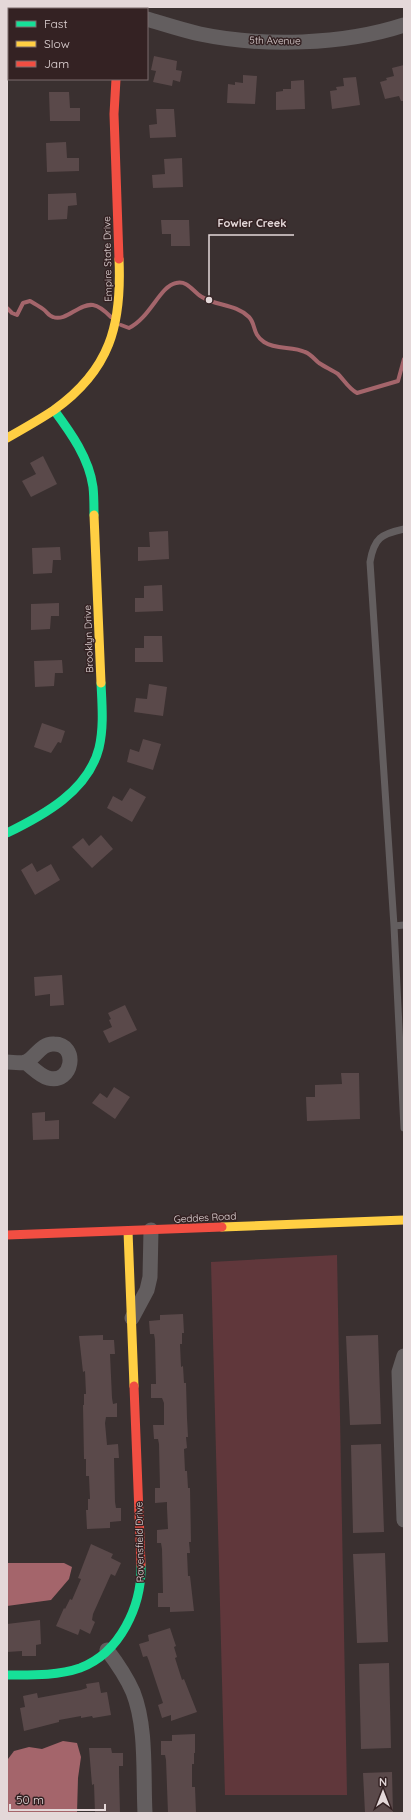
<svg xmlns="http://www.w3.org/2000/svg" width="411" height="1820" viewBox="0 0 411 1820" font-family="Quicksand,sans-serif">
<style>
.green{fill:#60373b}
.water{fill:#a4656b}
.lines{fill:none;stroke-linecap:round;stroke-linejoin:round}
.stream{stroke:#a4656b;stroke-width:4}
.building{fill:#5a494a}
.lane{stroke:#635e5f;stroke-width:7}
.street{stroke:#635e5f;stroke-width:15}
.fast{stroke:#16e098;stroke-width:9}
.slow{stroke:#ffcf43;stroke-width:9}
.jam{stroke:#f24e42;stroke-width:9}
.labels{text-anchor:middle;stroke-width:3;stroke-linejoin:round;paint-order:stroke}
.street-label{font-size:10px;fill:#e4d8d9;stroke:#342223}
.leader{fill:none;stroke:#e4d8d9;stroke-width:1.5}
.callout-dot{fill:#e4d8d9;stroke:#342223;stroke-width:1.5}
.callout-label{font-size:11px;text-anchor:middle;font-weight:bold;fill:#e4d8d9;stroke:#342223;stroke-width:3;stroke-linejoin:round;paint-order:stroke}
</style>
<rect width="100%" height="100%" fill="#3a3030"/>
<path class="green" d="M337,1255L347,1795H225L211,1262Z"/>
<path class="water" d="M7,1563H64L72,1567L69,1579L51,1600L7,1606Z
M63,1741L77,1743L81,1757L78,1778L77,1813H8V1759L14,1751L29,1747L42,1749Z"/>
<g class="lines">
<path class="stream" d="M7,308L12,313L17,315L23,303L30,301C35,304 39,306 43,309C47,312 49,316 53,317C66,322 79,303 93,305C100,306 106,312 111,317
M121,325L129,328C150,318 160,286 176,283C188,280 193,292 202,297C216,306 236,304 249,317C256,324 252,334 264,342C276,350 293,346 305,352C311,354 315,360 319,363C325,367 332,370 338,374C344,380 349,389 357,393L398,381L404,359"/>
</g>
<path class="building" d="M154,56L177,61L176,70L182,71L180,82L173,80L172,86L153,82L156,71L151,70Z
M404,65V101H401L399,96L385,99L380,82L387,80L386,78L394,76L392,68Z
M243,75L257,76L255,104L227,103L228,84L235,85V82L243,83Z
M356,77L360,105L332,109L330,91L337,90L336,87L344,86L343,78Z
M304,80L305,109L276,110V92L283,91V89H291V81Z
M49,92H69L70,108H80V121H50Z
M156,109H174L176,137L150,138L149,125L157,124Z
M66,142L67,158H79V171L47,172L46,143Z
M182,158L183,187L153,188L152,175L165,174L164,159Z
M76,193L77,205L68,206L67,219L48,220V194Z
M161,220H189L190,246H171V234H162Z
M43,456L57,484L31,497L22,481L36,474L30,463Z
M168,531L169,559L138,561V547H150L149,532Z
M60,547L61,560H53L52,573L33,574L32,548Z
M162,585L163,611L135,612V598H144V586Z
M59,603V616H51L50,629L31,630V604Z
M144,636H162L163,662H135V648H144Z
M62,660L63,673H55L54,686L35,687L34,661Z
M149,684L167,687L163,716L134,712L136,698L147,699Z
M42,723L65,731L61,743L58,742L51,753L34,747Z
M143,739L161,744L153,770L127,762L130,749L139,752Z
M130,788L146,797L132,822L107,808L113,796L122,801Z
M101,835L113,849L92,868L72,847L83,838L89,846Z
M32,863L37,872L51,864L60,880L35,895L21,870Z
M62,975L64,1005L50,1006V994L35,996L34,977Z
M125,1005L137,1030L109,1043L103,1031L112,1027L109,1020L111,1019L108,1013Z
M341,1073H359L360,1119L307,1121L306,1097H315V1085L342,1084Z
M114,1087L130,1097L115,1119L92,1103L100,1093L107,1098Z
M45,1112V1121L59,1120V1139L33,1140L32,1113Z
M183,1314L184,1333H182V1344H180L181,1367L183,1366L184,1383H186L187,1418L188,1437H186L187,1448L184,1449L185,1471H187L188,1488H190L191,1542H189L190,1553H187L188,1576H190L194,1611L170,1612V1607H158V1593H163L162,1549L161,1543H157V1530L168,1529L167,1508V1502L155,1503V1488H160L159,1444L158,1439H154L153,1425H164V1403L162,1398H151V1384H156L155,1340L154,1334H150L149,1321L160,1320V1315Z
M103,1335V1340H114L115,1354H110L112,1398L113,1404L117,1403V1417H106L105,1423L107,1445L118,1444L119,1458H114L115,1502L116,1508H121V1521L110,1522V1528L87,1529L86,1510H88V1499H90L89,1476H86V1459H84L83,1405H84V1394H86L85,1371L83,1372L79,1336Z
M378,1335L381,1424L350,1425L346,1336Z
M381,1444L384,1532L353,1533L351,1445Z
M91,1544L113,1554L111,1558L121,1563L115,1576L111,1574L93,1614L92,1620L95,1622L90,1634L80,1629L78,1635L56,1626L64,1608L65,1609L70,1599L72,1600L81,1579L78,1578Z
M385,1553L388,1642L357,1643L353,1554Z
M40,1620L41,1644L36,1645V1656H22V1651L7,1652V1624Z
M170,1628L176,1646L174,1647L177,1657L175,1658L182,1680L184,1679L197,1712L171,1721V1715L162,1718L158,1705L163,1703L149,1661L147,1656L143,1657L139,1644L149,1641L148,1635Z
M389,1663L391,1748L361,1749L359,1664Z
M99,1682L101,1693L107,1692L111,1715L93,1718L92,1716L81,1718V1716L59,1720V1722L24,1731L20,1708L25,1707L23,1696L37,1693L38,1698L81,1690L87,1688L86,1684Z
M195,1734V1753H194V1764H192V1787H195L196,1813H168L166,1760L165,1755H161V1741H172V1735Z
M89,1748H111L112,1753H123V1766H119V1772L120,1813H95L94,1784L92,1785Z
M392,1772L393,1813H365L363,1773Z"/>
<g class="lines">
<path class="lane" d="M404,529C381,534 374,538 370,562L394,926L404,1128
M394,926L404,925"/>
<path class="street" d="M111,7L117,9
M147,19C164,24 182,30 200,34C262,47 343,45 404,25
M7,1062C12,1062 21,1064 26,1062C36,1057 41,1043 54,1044C79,1044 73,1085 48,1078C40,1076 32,1067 25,1062
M132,1318L147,1290L150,1277L151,1230
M404,1356L399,1372L404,1520
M107,1650C117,1663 126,1676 133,1692C147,1727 143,1775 145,1813"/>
<path class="fast" d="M54,410C71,433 89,458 93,487C94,496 94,506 94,515
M7,833C44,815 88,791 99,748C104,727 102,705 101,683
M7,1675C31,1675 57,1676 80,1668C120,1653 142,1606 141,1565"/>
<path class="slow" d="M7,438C23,429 39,420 54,410C110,370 122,325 119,259
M94,515L101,683
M222,1227L404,1220
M128,1231L134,1386"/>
<path class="jam" d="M116,79L114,114L119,259
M7,1235L222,1227
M134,1386L141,1565"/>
</g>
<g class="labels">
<g class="street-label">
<text transform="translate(275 40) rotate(1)" y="4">5th Avenue</text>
<text transform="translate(107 259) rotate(-91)" y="4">Empire State Drive</text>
<text transform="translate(88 639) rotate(-92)" y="4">Brooklyn Drive</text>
<text transform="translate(205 1217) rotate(-3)" y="4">Geddes Road</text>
<text transform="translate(139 1542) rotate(-91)" y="4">Ravensfield Drive</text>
</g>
</g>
<path class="leader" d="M209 300L209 235H294"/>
<circle class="callout-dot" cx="209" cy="300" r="4"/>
<g class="callout-label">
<text x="252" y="227">Fowler Creek</text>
</g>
<rect width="411" height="1820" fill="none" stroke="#e4d8d9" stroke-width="16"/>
<rect x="8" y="8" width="140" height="72" fill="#342223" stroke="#7a6b6c"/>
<rect x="16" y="21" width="20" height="6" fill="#16e098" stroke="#7a6b6c"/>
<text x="44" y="28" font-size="12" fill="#e4d8d9">Fast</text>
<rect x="16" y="41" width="20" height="6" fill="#ffcf43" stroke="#7a6b6c"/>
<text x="44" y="48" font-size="12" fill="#e4d8d9">Slow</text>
<rect x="16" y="61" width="20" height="6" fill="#f24e42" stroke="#7a6b6c"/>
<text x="44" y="68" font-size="12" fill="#e4d8d9">Jam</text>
<g transform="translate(383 1792)" stroke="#342223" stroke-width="3" paint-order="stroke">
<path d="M0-3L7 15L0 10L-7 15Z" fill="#e4d8d9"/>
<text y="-6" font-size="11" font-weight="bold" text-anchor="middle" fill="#e4d8d9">N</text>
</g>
<path d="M10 1804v6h95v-6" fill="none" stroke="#e4d8d9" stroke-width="2"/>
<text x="16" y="1804" font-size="12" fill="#e4d8d9" stroke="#342223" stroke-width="3" paint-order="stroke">50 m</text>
</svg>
